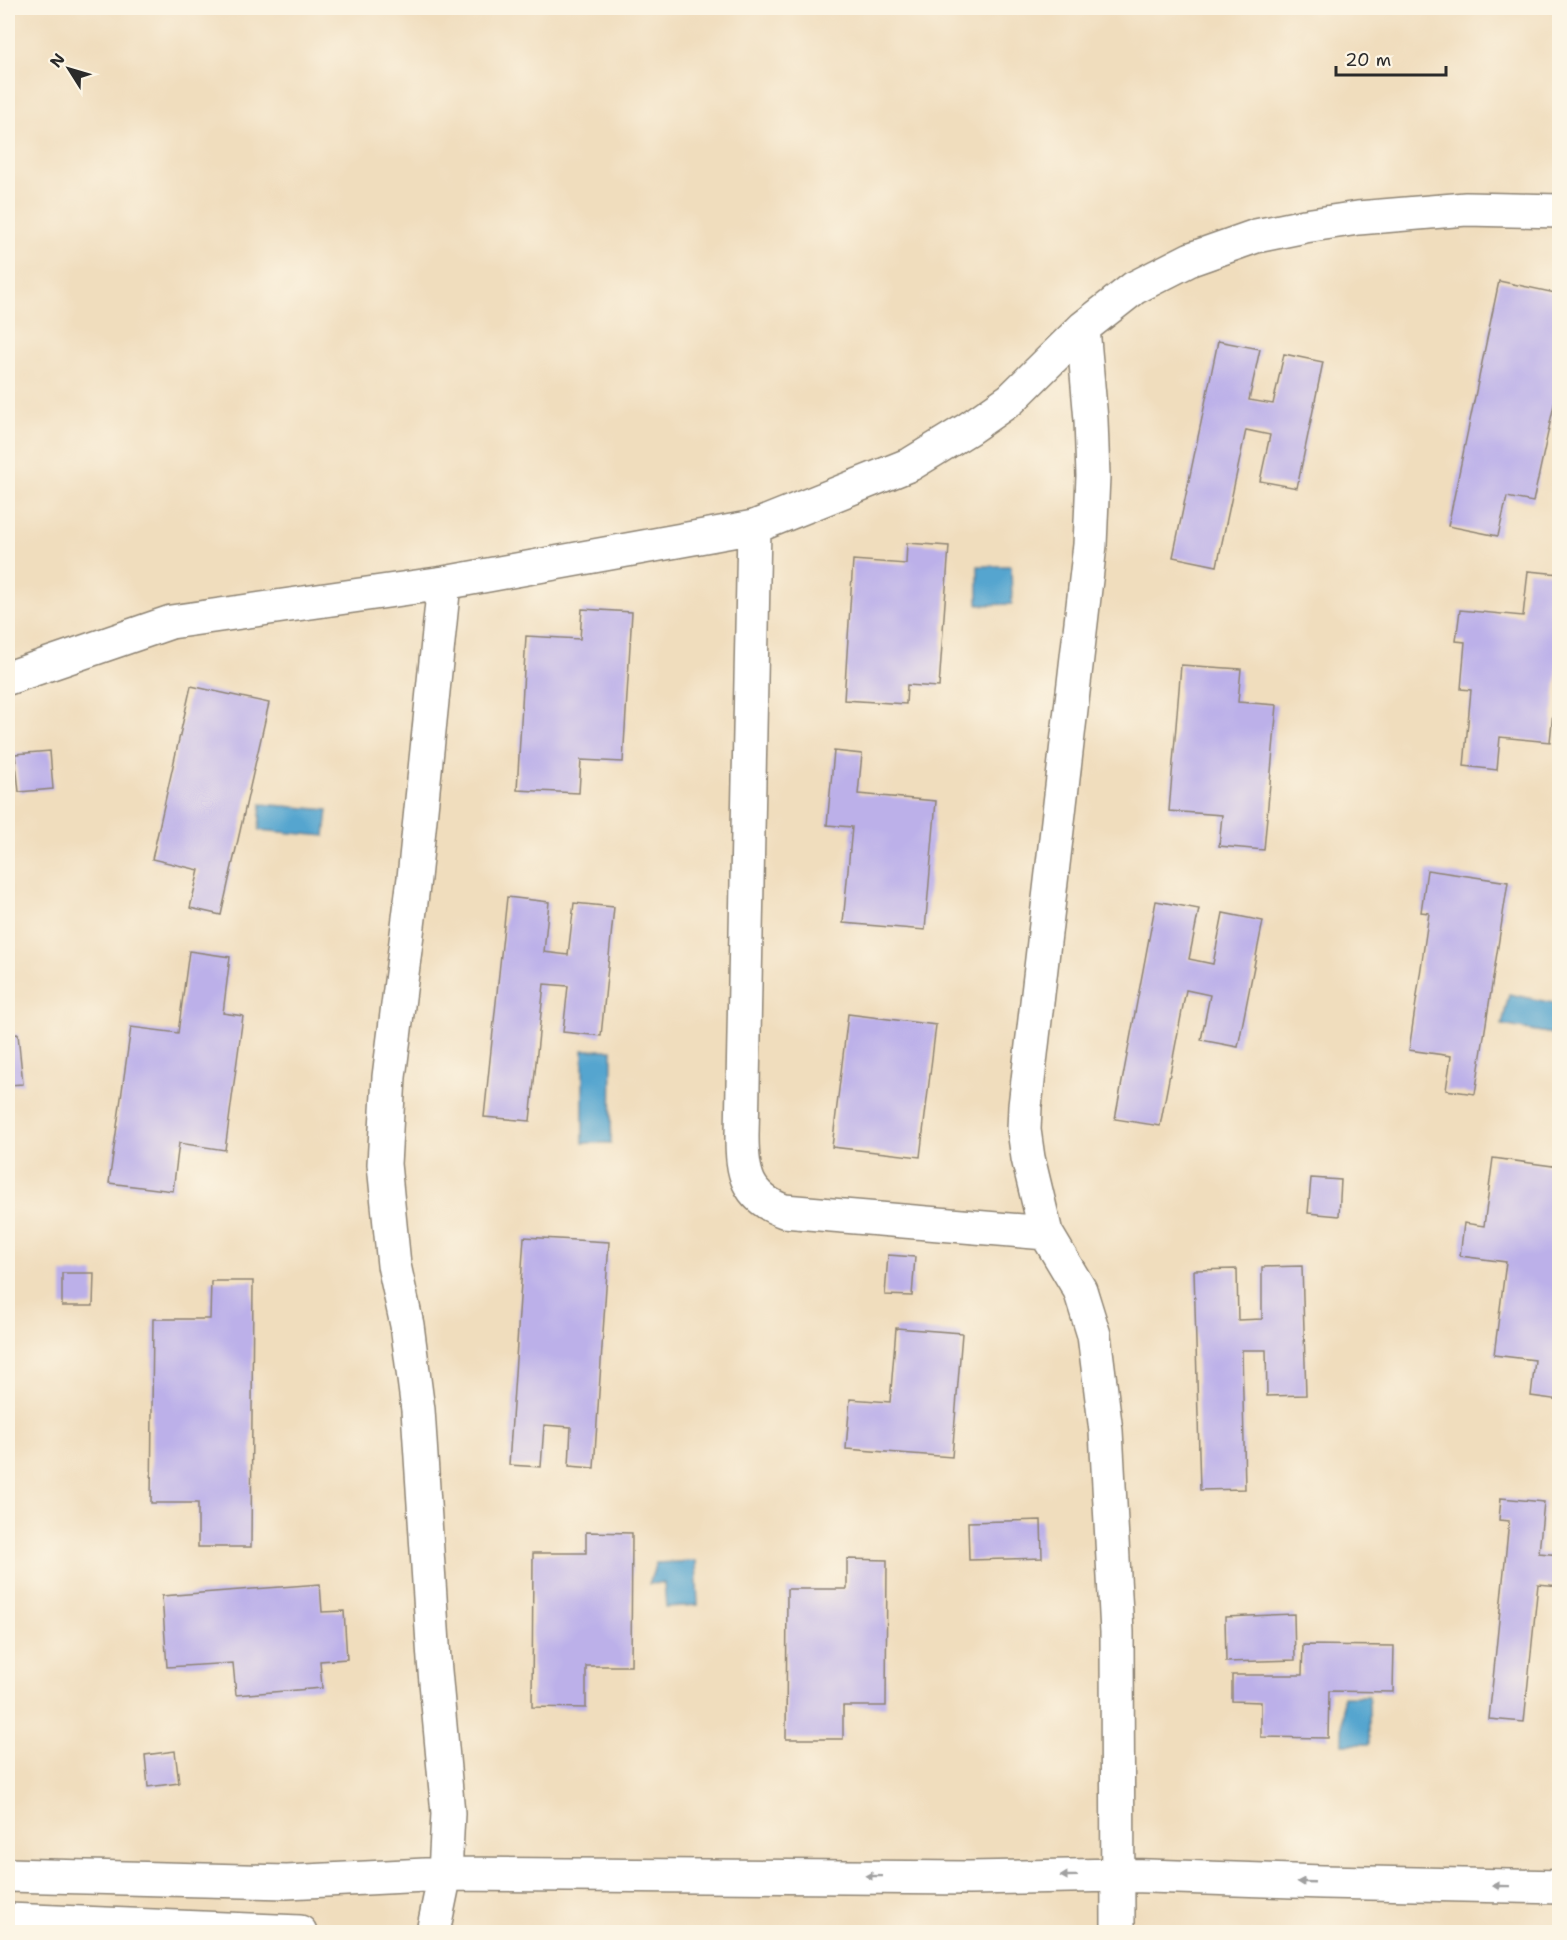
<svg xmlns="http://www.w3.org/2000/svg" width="1567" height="1940" viewBox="0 0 1567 1940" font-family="'Shantell Sans',sans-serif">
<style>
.water{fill:#55a5cf;stroke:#40687d;stroke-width:1.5}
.building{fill:#bcb0e9}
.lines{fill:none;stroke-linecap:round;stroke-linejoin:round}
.minor-casing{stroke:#8e8474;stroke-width:36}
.minor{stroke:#fff;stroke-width:33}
.oneway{fill:#a0a0a0}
</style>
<rect width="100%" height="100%" fill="#fcf5e5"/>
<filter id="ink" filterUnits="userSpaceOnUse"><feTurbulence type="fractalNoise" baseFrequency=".0167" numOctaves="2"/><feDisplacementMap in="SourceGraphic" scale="12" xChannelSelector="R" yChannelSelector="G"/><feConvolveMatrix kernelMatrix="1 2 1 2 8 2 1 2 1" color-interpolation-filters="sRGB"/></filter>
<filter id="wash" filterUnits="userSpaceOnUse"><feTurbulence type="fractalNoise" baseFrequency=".008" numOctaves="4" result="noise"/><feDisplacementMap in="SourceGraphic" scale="24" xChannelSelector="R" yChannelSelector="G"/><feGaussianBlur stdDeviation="1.35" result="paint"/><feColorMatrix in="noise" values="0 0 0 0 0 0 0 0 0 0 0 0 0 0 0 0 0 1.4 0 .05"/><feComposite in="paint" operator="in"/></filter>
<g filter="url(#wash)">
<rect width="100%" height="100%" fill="#f0ddbd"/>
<path class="water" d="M978,566H1011L1012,604L978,605Z
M261,804L328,810L325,836L259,830Z
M1509,994L1559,1004V1035L1502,1025Z
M583,1050H612L611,1143H583Z
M696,1561L698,1605L666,1607L664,1583L649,1584L656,1563Z
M1343,1696H1369V1744H1342Z"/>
<g id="blocks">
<path class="building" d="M1499,281L1560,294V377L1533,502L1507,497L1498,536L1448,526Z
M1218,341L1260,349L1249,400L1273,404L1284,354L1323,362L1297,488L1260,481L1270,435L1246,430L1217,566L1173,557Z
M907,543L949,546L939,687L907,685L906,704L844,700L853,560L906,564Z
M1528,571L1560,574V641L1550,742L1500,737L1497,770L1464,766L1471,690L1461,689L1465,642L1456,641L1460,610L1523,616Z
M582,609L632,612L623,762L581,760L579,793L517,790L526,636L580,639Z
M1181,665L1241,669L1238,702L1277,705L1264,850L1219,846L1222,815L1169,811Z
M191,686L269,703L221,915L190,908L199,870L152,859Z
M50,751L53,789L19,792L15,754Z
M834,751L862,754L858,794L936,801L925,930L843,923L852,827L827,825Z
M1427,870L1508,882L1475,1094L1446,1090L1451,1056L1409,1050L1429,913L1421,912Z
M507,897L549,902L544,952L568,955L574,903L614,907L601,1036L563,1032L568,986L544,984L530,1121L484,1117Z
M1156,901L1199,909L1189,959L1213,964L1223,913L1263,921L1238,1047L1201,1040L1210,995L1186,990L1160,1126L1115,1119Z
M189,951L230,957L223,1013L243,1016L225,1150L179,1143L173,1191L109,1183L131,1027L178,1033Z
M848,1014L936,1025L920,1157L832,1147Z
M18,1034L23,1084L8,1085V1035Z
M1493,1158L1560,1167V1400L1531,1396L1535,1360L1494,1355L1506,1262L1460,1256L1464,1223L1484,1226Z
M1311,1178L1341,1180L1339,1216L1308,1213Z
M524,1237L609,1242L594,1468L569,1466L571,1427L544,1425L541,1467L509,1465Z
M888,1255L915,1257L912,1296L885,1295Z
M1302,1266L1306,1395L1267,1396L1266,1350H1242L1245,1489L1200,1490L1194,1270L1237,1269L1238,1320L1262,1319V1267Z
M62,1273H94L93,1306H62Z
M211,1281H253L251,1547H198V1503H151L153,1319H210Z
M896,1328L962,1333L952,1457L846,1449L850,1399L890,1402Z
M1501,1498L1544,1502L1539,1553L1560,1555V1586L1538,1584L1524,1722L1489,1719L1509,1521L1499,1520Z
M1041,1520L1042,1558L969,1560L968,1522Z
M586,1532L632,1533L631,1666H586V1708L532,1707L533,1553H586Z
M847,1559L887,1560L886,1706H843V1739H786L787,1589H847Z
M320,1584L322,1612L344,1611L347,1659L320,1661L322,1688L236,1695L233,1663L167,1667L162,1596Z
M1294,1614L1295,1660L1226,1662L1225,1617Z
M1303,1645L1394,1646L1393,1692L1329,1691L1328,1738L1261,1737V1702L1232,1701V1675H1302Z
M175,1751L179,1783L148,1787L145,1755Z"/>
</g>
</g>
<g filter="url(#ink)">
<use href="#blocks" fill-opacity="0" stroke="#8e8474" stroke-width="1.5"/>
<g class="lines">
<g class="minor-casing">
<path id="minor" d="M1083,328L1091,420L1093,476L1090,545L1025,1106L1024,1130L1028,1158L1046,1233L1080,1290L1094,1335L1106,1431L1117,1632L1118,1932
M754,527L742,1136C742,1173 746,1197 784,1211L1046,1233
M8,678L171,622L444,583L754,527L911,464L968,429L1011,399L1083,328L1134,288L1191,259L1256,236L1305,226L1358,218L1466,209L1560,211
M8,1875L287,1882L445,1874L969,1878L1119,1875L1323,1882L1560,1887
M8,1920L300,1932
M433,1932L445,1874L448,1813L434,1660L418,1410L407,1325L394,1265L384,1164L389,1077L414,878L444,583"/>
</g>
<use href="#minor" class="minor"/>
</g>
<defs><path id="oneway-solid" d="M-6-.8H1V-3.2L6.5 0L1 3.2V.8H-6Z" transform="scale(1.5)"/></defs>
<g class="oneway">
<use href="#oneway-solid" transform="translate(874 1876) rotate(-179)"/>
<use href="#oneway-solid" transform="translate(1069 1876) rotate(179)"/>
<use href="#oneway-solid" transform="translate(1306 1882) rotate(-178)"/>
<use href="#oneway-solid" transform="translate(1501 1886) rotate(-179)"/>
</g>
</g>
<rect width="1567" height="1940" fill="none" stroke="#fcf5e5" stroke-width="30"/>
<g transform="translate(69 69) rotate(307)" stroke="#fcf5e5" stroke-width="4.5" paint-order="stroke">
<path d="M0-4.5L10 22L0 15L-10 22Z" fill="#2b2b2b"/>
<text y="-9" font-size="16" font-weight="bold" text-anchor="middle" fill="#2b2b2b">N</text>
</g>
<path d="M1336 66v9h110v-9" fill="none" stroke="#2b2b2b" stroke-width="3"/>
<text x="1345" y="66" font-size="18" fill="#2b2b2b" stroke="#fcf5e5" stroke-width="4.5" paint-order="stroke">20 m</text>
</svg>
